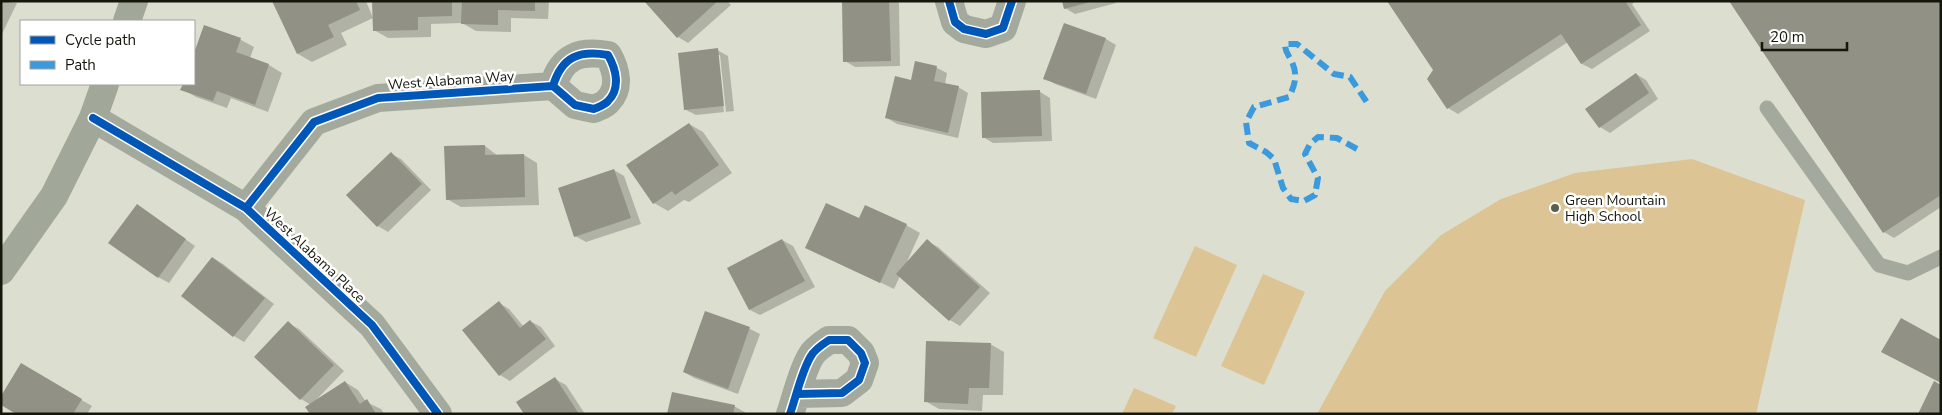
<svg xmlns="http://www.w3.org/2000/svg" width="1942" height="415" viewBox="0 0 1942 415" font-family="'Nunito Sans',sans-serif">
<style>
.green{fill:#ddc495}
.shadow{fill:#0003;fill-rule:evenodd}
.building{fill:#919185}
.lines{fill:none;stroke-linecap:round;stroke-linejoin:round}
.lane{stroke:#a3a99c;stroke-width:15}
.street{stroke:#a3a99c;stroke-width:28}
.secondary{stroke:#a1a899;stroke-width:28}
.quiet{stroke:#3b9ade;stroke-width:6;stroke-dasharray:12 6;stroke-linecap:butt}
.cycleway-casing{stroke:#fff;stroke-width:11}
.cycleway{stroke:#0057b8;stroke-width:8}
.poi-dot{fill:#5b5d50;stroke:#fff;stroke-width:2}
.labels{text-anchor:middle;stroke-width:5;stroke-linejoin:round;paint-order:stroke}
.street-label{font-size:14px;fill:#15170c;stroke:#fff}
.poi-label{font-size:14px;fill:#15170c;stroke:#fff;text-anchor:start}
</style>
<rect width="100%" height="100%" fill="#dcdfcf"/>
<path class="green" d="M1692,159L1805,200L1756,414H1317L1385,291L1441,235L1501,199L1575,173Z
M1195,246L1237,265L1196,357L1153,338Z
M1263,274L1305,292L1264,385L1221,366Z
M1134,388L1176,406L1172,414H1122Z"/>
<path class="shadow" d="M1,1L17,3L1,36Z
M274,1H366L373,18L341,33L347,45L312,62L298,54Z
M373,1H549L548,19L511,18V32L476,31L462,23L431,24V37L388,38L374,30Z
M646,1H727L731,5L688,43L678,37Z
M843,1H896L899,3L900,66L855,67L845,61Z
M1063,1H1115L1116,3L1075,14L1065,8Z
M1389,1H1636L1632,4L1650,31L1592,69L1582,64L1568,42L1458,114L1448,108L1429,79L1435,70Z
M1941,1V207L1894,238L1884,232Z
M1065,24L1106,39L1116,45L1096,99L1055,84L1045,78Z
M205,27L241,40L254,47L250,58L269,65L282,73L268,112L231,98L227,108L196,97L182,89L184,84H194V57Z
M717,50L728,56L734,111L696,115L686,110ZM717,55H720L726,112H724Z
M916,63L937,68L947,73L945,84L958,87L968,93L958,138L897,124L887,118L912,82Z
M1636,74L1646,80L1658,99L1610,133L1600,127Z
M1040,92L1050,98L1052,141L993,143L983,137L982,94Z
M689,124L703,132L732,173L689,202L684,200L668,211L654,203Z
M485,146L498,156L524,155L537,163L539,205L461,207L447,199Z
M391,154L401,159L431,190L388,232L378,226Z
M614,170L624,176L641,224L586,242L575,236Z
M147,212L195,246L169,283L158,277Z
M906,225L920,233L906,264L927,241L938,247L990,293L960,326L950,320L900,276L894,289L806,247Z
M782,240L793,246L815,287L760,315L750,310L728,269Z
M213,258L223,264L274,304L244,342L234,336L183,296Z
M499,303L509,309L524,327L530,321L541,327L555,346L510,381L500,375L464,331Z
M706,313L750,329L760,334L738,394L694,378L684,372Z
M288,323L299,329L344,371L317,399L345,382L358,390L366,402L381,409L384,414H311V405L301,399L256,357Z
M990,344L1004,352L1003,395H983L982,411L939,409L925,401Z
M21,365L92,406L87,414H18Z
M555,379L566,385L585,414H525Z
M734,406L748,414H668Z"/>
<path class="building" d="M272,1H356L360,10L328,25L334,37L297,54Z
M372,1H452V16L418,17V30L373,31Z
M462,1H535V11L498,10V25L461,24Z
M644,1H718L677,38Z
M842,1H889L891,61L843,62Z
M1062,1H1090V2L1064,9Z
M1387,1H1625L1641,25L1581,64L1561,34L1447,109L1427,79L1433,70Z
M1729,1H1941V195L1883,233Z
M1064,23L1106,38L1086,94L1043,79Z
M204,25L241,38L236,52L269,64L255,105L217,91L213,101L180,90L183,84H194V53Z
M718,48L724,106L684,110L678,53Z
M915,61L937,66L934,81L959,86L948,133L885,118L895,76L911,80Z
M1636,73L1649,93L1599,128L1585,109Z
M1040,90L1042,136L982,138L981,92Z
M689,123L719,165L675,195L672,191L653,204L626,165Z
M485,145V155L524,154L525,197L446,200L444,146Z
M391,152L422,184L377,227L346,195Z
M614,169L631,218L574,237L558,188Z
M826,203L859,218L865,205L907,224L880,283L805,248Z
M137,204L186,239L158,278L108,243Z
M782,239L805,281L749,310L727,268Z
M927,239L980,287L949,321L896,274Z
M212,257L265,298L233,337L181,296Z
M499,301L520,328L530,320L546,339L499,376L462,330Z
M705,311L750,327L728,389L683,372Z
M1901,318L1941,340V383L1881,352Z
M288,321L334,365L300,400L254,357Z
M926,341L991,343L989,388H969L968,404L924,402Z
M21,363L82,399L73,414H16L1,405V396Z
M555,377L579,414H524L516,402Z
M345,381L360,404L367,399L376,414H310L305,407Z
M1934,381L1941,385V414H1918Z
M672,392L735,405L733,414H667Z"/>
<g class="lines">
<path class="lane" d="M1767,108L1879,265L1908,273L1941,257"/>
<path class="street" d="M949,1L955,22L964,29L986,34L1003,28L1012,1
M93,118L246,208L372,325L438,414
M246,208L314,122L378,98L553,86L575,105L594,109C598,107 605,105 608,101C621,88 616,69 608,55C580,50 562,56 553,86
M790,414C796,397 802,370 811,356C814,350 823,344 829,340H848L861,353L865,363L859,380L842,393L797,394"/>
<path class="secondary" d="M127,21L134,1
M1,271L54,196L93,118L105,84"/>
<path class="quiet" d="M1357,149L1337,138L1318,137L1310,144L1305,154L1318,178L1315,195L1304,201L1291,199L1283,188L1274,159L1266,152L1249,143L1246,122L1254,107L1289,97C1295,85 1298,75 1292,62C1289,55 1285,53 1285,44H1297L1334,74L1350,77L1368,104"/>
<g class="cycleway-casing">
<path id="cycleway" d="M949,1L955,22L964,29L986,34L1003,28L1012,1
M93,118L246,208L372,325L438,414
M246,208L314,122L378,98L553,86L575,105L594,109C598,107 605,105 608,101C621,88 616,69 608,55C580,50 562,56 553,86
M790,414C796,397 802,370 811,356C814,350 823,344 829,340H848L861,353L865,363L859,380L842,393L797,394"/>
</g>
<use href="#cycleway" class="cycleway"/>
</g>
<circle class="poi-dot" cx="1555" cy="208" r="5"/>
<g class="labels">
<g class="street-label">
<text transform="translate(451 80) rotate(-4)" y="5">West Alabama Way</text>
<text transform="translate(315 255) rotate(43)" y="5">West Alabama Place</text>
</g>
<g class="poi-label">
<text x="1565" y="205">Green Mountain<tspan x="1565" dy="16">High School</tspan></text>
</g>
</g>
<rect width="1942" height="415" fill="none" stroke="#15170c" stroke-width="5"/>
<rect x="20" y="20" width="175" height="65" fill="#ffffff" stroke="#a1a29e"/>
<rect x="30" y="36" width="25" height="8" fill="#0057b8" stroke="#a1a29e"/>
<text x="65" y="45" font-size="15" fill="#15170c">Cycle path</text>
<rect x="30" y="61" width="25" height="8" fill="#3b9ade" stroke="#a1a29e"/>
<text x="65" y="70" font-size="15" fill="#15170c">Path</text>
<path d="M1762 42v8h85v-8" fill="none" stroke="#15170c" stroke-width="2.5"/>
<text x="1770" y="42" font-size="15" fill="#15170c" stroke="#ffffff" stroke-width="4" paint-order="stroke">20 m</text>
</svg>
